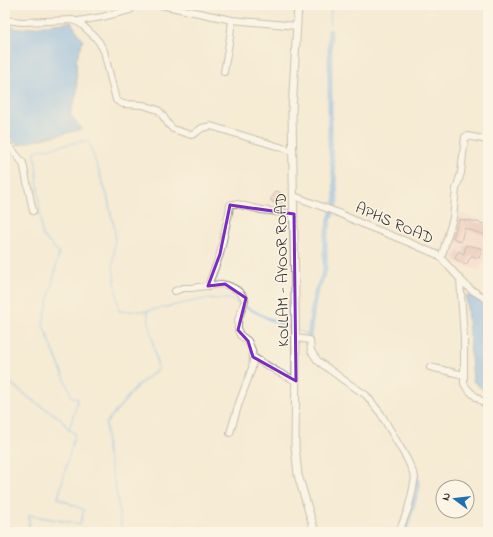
<svg xmlns="http://www.w3.org/2000/svg" width="493" height="537" viewBox="0 0 493 537" font-family="'Indie Flower',sans-serif">
<style>
.built{fill:#f7d0ca}
.water{fill:#78b2e9;stroke:#526e8a}
.lines{fill:none;stroke-linecap:round;stroke-linejoin:round}
.stream{stroke:#78b2e9;stroke-width:1.5}
.canal{stroke:#78b2e9;stroke-width:5}
.building{fill:#e3aaa7}
.minor-casing{stroke:#908b7f;stroke-width:8}
.major-casing{stroke:#908b7f;stroke-width:9}
.minor{stroke:#fff;stroke-width:6}
.major{stroke:#fff;stroke-width:7}
.marked{fill:none;stroke:#7b2cbf;stroke-width:3;stroke-linejoin:round}
.labels{text-anchor:middle;stroke-width:3;stroke-linejoin:round;paint-order:stroke}
.street-label{font-size:16px;fill:#2b2b2b;stroke:#fcf5e5}
</style>
<rect width="100%" height="100%" fill="#fcf5e5"/>
<filter id="ink" filterUnits="userSpaceOnUse"><feTurbulence type="fractalNoise" baseFrequency=".025" numOctaves="2"/><feDisplacementMap in="SourceGraphic" scale="8" xChannelSelector="R" yChannelSelector="G"/><feConvolveMatrix kernelMatrix="1 2 1 2 8 2 1 2 1" color-interpolation-filters="sRGB"/></filter>
<filter id="wash" filterUnits="userSpaceOnUse"><feTurbulence type="fractalNoise" baseFrequency=".012" numOctaves="4" result="noise"/><feDisplacementMap in="SourceGraphic" scale="16" xChannelSelector="R" yChannelSelector="G"/><feGaussianBlur stdDeviation="0.9" result="paint"/><feColorMatrix in="noise" values="0 0 0 0 0 0 0 0 0 0 0 0 0 0 0 0 0 1.4 0 .05"/><feComposite in="paint" operator="in"/></filter>
<g filter="url(#wash)">
<rect width="100%" height="100%" fill="#f5ebd3"/>
<path class="built" d="M457,212L488,223V263L484,262L479,270L453,263L445,252Z"/>
<path class="water" d="M71,22L83,41L76,60L77,93L70,114L82,129L18,145L5,134V24L18,29Z
M466,296H472L488,304V394L473,381Z"/>
<g class="lines">
<path class="stream" d="M330,24L331,5
M244,306L271,320L291,328
M300,331L309,335
M5,379L32,400L60,418L69,430
M29,532V515L80,524L84,510L58,498L75,433L69,430L78,399L72,397L43,325L59,253L42,235L35,151L88,140L107,195L115,232L113,267L119,311H147L205,299H230L241,305
M122,532L116,490L107,451L106,423L137,386L158,369L147,311"/>
<path class="canal" d="M308,343L315,294L320,283L325,270V240L330,218L336,203L335,183L330,147V31
M403,447L414,465L418,487L405,532"/>
</g>
<g id="blocks">
<path class="building" d="M276,191L282,193L284,198L282,203L280,205L270,200Z
M459,219L469,221V220L488,225V236L464,228L461,242L453,238Z
M466,245L482,248L479,258L471,256L466,265L454,258L459,251L464,254Z"/>
</g>
</g>
<g filter="url(#ink)">
<use href="#blocks" fill-opacity="0" stroke="#908b7f" stroke-width="1"/>
<g class="lines">
<g class="minor-casing">
<path id="minor" d="M161,5L232,20L297,26
M5,20L22,22L73,20L81,24L94,36L99,42L104,51L116,100L119,102L123,104L143,105L158,110L161,113L169,125L173,129L191,135L194,134L202,128L211,126L293,151
M78,21L102,17L130,10L136,5
M224,72L230,37L232,20
M5,141L23,163L33,211
M294,196L336,212L367,226L403,240L436,254L441,258L460,279L464,338V384C470,394 479,399 488,406
M441,258L453,218L456,189L461,173L465,137L467,136L488,140
M460,279L470,289L488,300
M208,286L220,254L229,212L230,205L232,204H237L262,210L294,214
M175,291L183,288H191L221,284C230,285 242,291 245,300L238,320V330L240,335L248,341L252,350L253,359L252,368L239,403L230,433
M296,338L310,340L311,351L318,361L345,381L366,395L381,414L407,459L415,477L412,493L408,509L399,532
M253,357L278,372L296,381
M430,367L464,375"/>
</g>
<g class="major-casing">
<path id="major" d="M298,5L292,111L296,358L295,446L298,475L315,532"/>
</g>
<use href="#minor" class="minor"/>
<use href="#major" class="major"/>
</g>
</g>
<path d="M0 0H493V537H0ZM230,205L294,214L296,381L253,357L248,341L238,330L246,298L225,284L208,286L220,254Z" fill="#f5ebd3" fill-opacity=".55" fill-rule="evenodd"/>
<path class="marked" d="M230,205L294,214L296,381L253,357L248,341L238,330L246,298L225,284L208,286L220,254Z"/>
<g class="labels">
<g class="street-label">
<text transform="translate(395 222) rotate(23)" y="6">APHS ROAD</text>
<text transform="translate(281 270) rotate(-91)" y="6">KOLLAM - AYOOR ROAD</text>
</g>
</g>
<rect width="493" height="537" fill="none" stroke="#fcf5e5" stroke-width="20"/>
<g transform="translate(455 499) rotate(285)"><circle r="19" fill="#fcf5e5" stroke="#a8a49b"/>
<path d="M0-3L7 15L0 10L-7 15Z" fill="#1f6fb2"/>
<text y="-6" font-size="11" font-weight="bold" text-anchor="middle" fill="#2b2b2b">N</text>
</g>
</svg>
